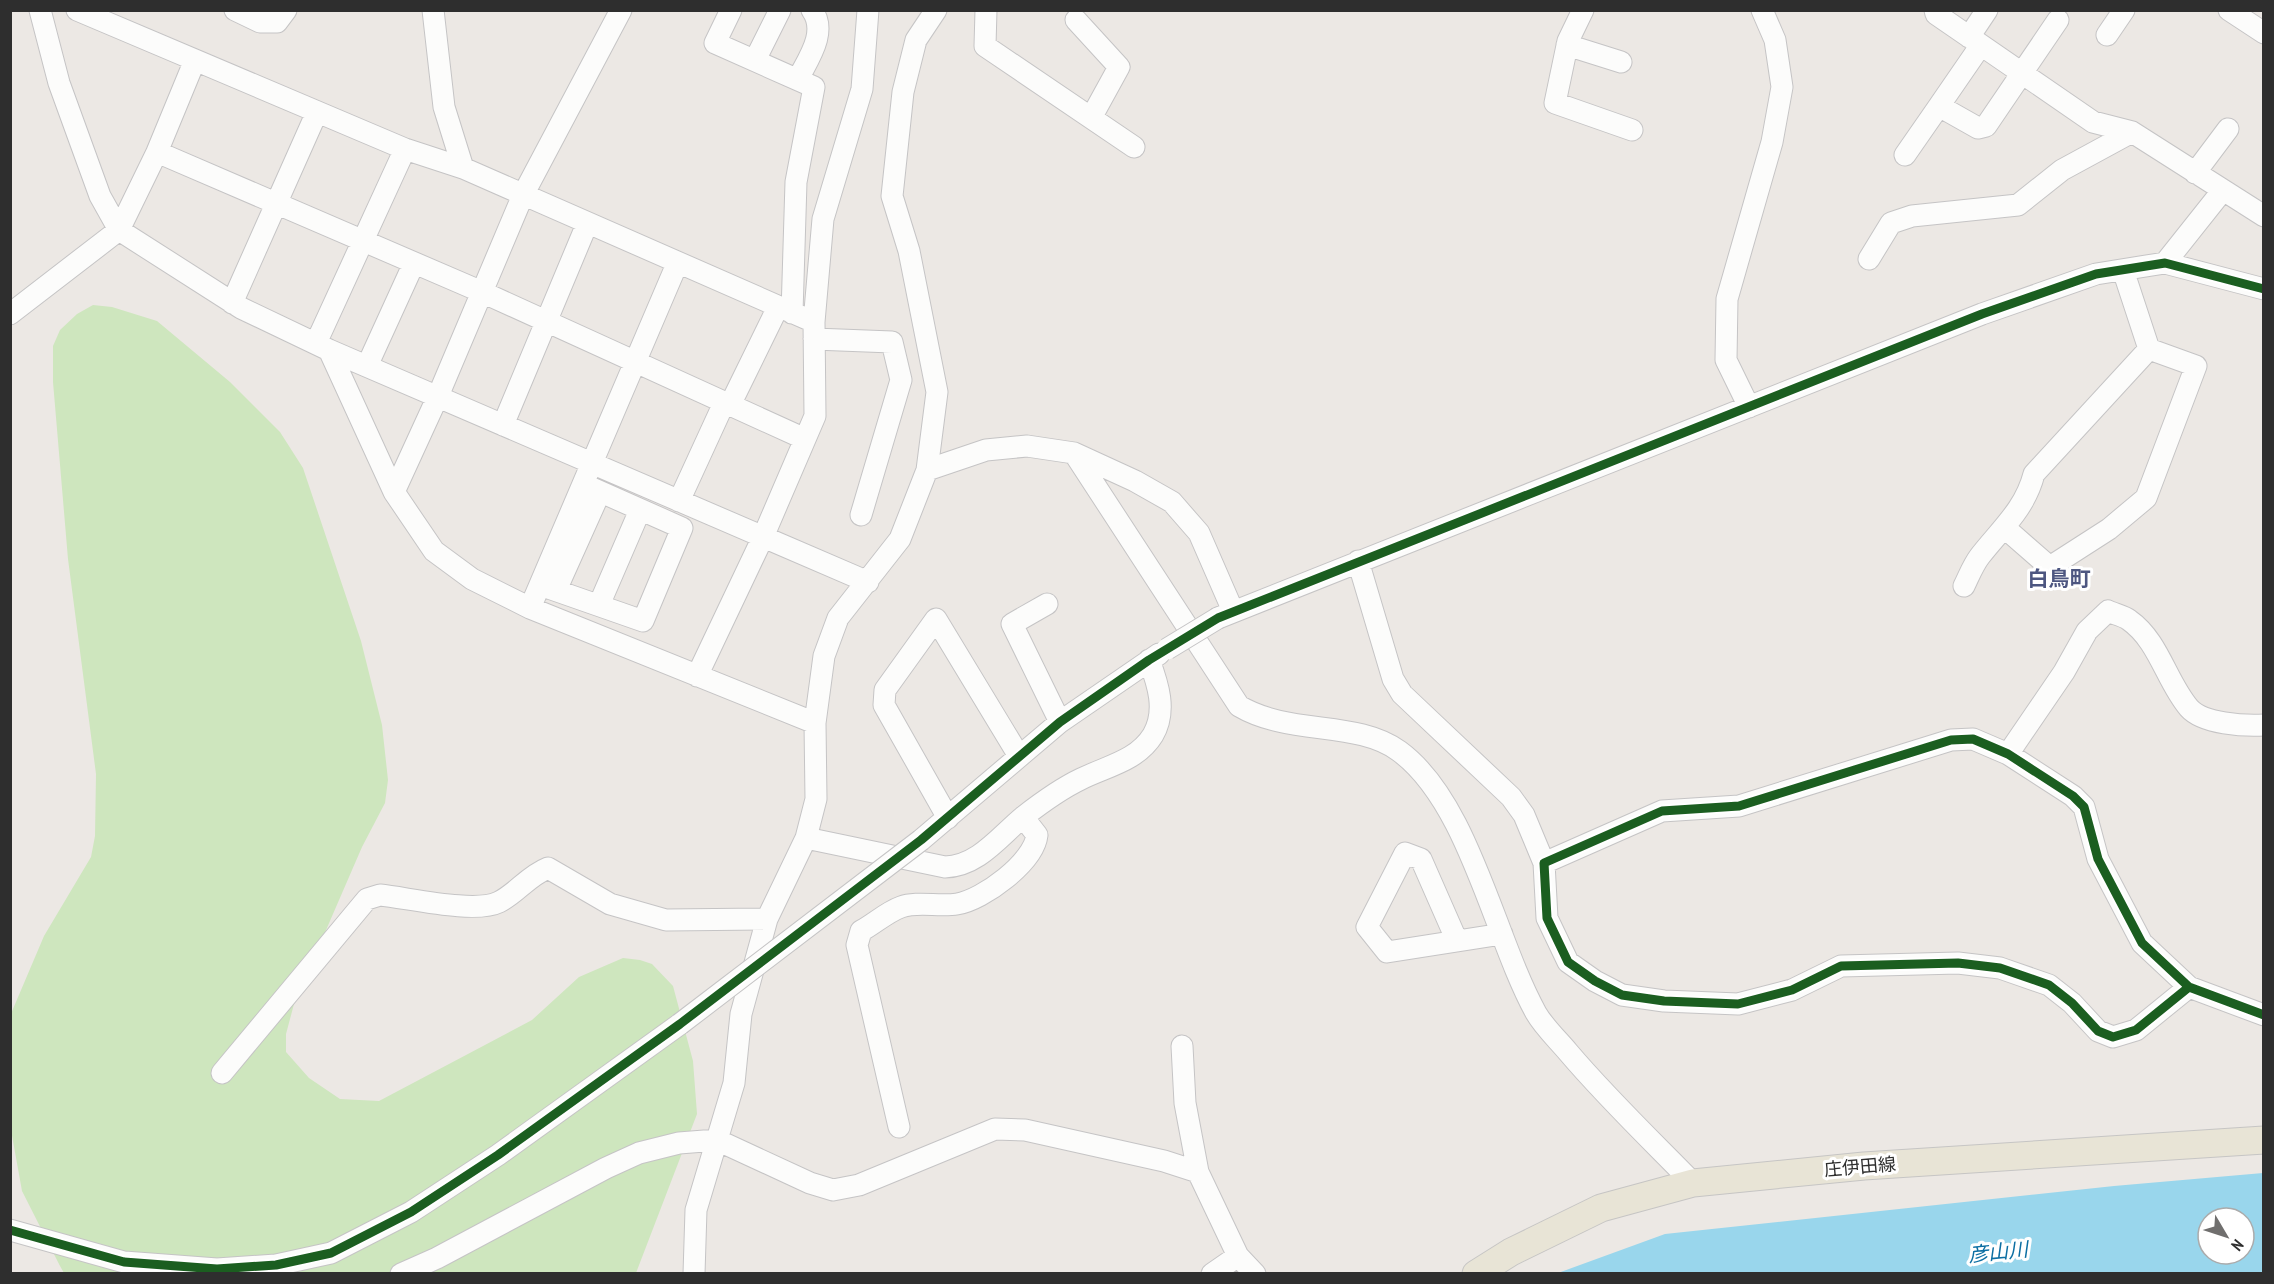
<svg xmlns="http://www.w3.org/2000/svg" width="2274" height="1284" viewBox="0 0 2274 1284" font-family="'PT Sans Narrow','Noto Sans JP',sans-serif">
<style>
.green{fill:#cee6be}
.water{fill:#99d6ec;fill-rule:evenodd}
.lines{fill:none;stroke-linecap:round;stroke-linejoin:round}
.minor-casing{stroke:#c5c4c5;stroke-width:23}
.major-casing{stroke:#c6c5c4;stroke-width:29}
.minor{stroke:#fcfcfb;stroke-width:21}
.major{stroke:#e8e4d6;stroke-width:27}
.minor-bridge-casing{stroke:#c5c4c5;stroke-width:23;stroke-linecap:butt}
.minor-bridge{stroke:#fcfcfb;stroke-width:21}
.cycleway-casing{stroke:#fff;stroke-width:13}
.cycleway{stroke:#1b5e20;stroke-width:9}
.labels{text-anchor:middle;stroke-width:6;stroke-linejoin:round;paint-order:stroke}
.street-label{font-size:18px;fill:#2e2e2e;stroke:#fff}
.water-label{font-size:20px;font-style:italic;fill:#0d6fa3;stroke:#fff}
.quarter-label{font-size:21px;font-weight:bold;fill:#4d5680;stroke:#fff}
</style>
<rect width="100%" height="100%" fill="#ece8e4"/>
<path class="green" d="M93,305L112,307L157,321L230,382L280,432L303,468L361,641L382,725L388,780L385,803L362,847L294,1004L286,1034V1052L309,1078L340,1099L379,1101L532,1020L579,977L623,958L640,960L652,964L673,986L693,1061L697,1114L636,1273H64L60,1266L22,1191L11,1130L10,1016L44,936L91,857L95,836L96,774L68,559L53,382V346L60,330L77,314Z"/>
<path class="water" d="M2263,1173V1273H1558L1665,1234L2114,1186ZM2208,1218H2244V1254H2208Z"/>
<g class="lines">
<g class="minor-casing">
<path id="minor" d="M40,10L59,83L100,196L119,230L241,308L329,350L868,582
M77,10L405,149L463,168L814,322
M235,10L260,22H277L286,10
M433,10L444,107L463,168
M731,10L715,43L814,87L796,182L792,313
M986,10L985,46L1134,147
M1583,10L1568,41L1555,103L1632,130
M1935,10L1936,14L2093,122L2132,132L2264,216
M2229,10L2264,33
M1076,20L1119,67L1091,118
M2107,35L2124,10
M1969,37L1987,10
M1567,45L1621,62
M1981,45L1939,106L1978,128L1986,126L2058,20
M755,60L780,10
M798,79C808,59 828,32 812,10
M157,152L195,60
M1905,155L1939,106
M2195,173L2228,129
M1869,259L1891,223L1912,216L2018,205L2062,170L2132,132
M2165,263L2223,190
M232,303L317,112
M10,314L119,230L157,152L482,292L805,439
M814,339L892,342L901,380L861,515
M316,343L405,149
M329,350L394,492L434,551L472,579L530,608L815,723
M367,366L414,263
M730,405L778,307
M1749,407L1726,360L1727,299L1772,142L1782,87L1775,40L1762,10
M503,425L587,224
M1074,453L1239,706C1290,736 1357,720 1399,751C1469,802 1494,937 1536,1013C1544,1027 1558,1040 1568,1052C1607,1098 1651,1140 1693,1183
M927,470L986,450L1027,446L1074,453L1135,481L1172,502L1199,533L1233,611
M394,492L438,396L523,195L621,10
M679,501L724,403
M2005,528L2045,563L2053,565L2109,529L2146,498L2196,366L2149,349
M1358,561L1393,679L1402,694L1511,797L1524,815L1544,863
M540,585L643,621L682,528L583,484
M1964,586C1969,576 1973,565 1980,556C2001,529 2025,509 2034,474L2149,349L2123,270
M556,590L600,492
M1047,604L1012,624L1060,722
M599,605L640,510
M530,608L677,264
M1218,618L1982,314L2096,274L2165,263L2264,289
M697,676L763,537L815,416L814,322L823,219L862,89L868,10
M2008,754L2064,672L2087,631L2108,611C2114,614 2124,616 2129,620C2159,641 2166,681 2189,708C2203,724 2244,726 2264,725
M948,818L884,705L885,690L936,619L1019,756
M806,838L945,867C978,866 999,837 1023,817C1041,803 1060,789 1081,779C1107,766 1137,761 1153,735C1167,711 1158,684 1149,660
M921,840L1060,722L1159,654
M1457,941L1421,859L1405,853L1367,927L1387,952L1502,934
M2189,987L2136,1030L2113,1037L2098,1031L2072,1003L2049,985L2000,968L1958,963L1841,966L1792,990L1738,1004L1664,1001L1622,995L1595,981L1568,962L1547,918L1544,863L1662,811L1739,806L1951,740L1973,739L2008,754L2073,796L2084,807L2098,859L2142,943L2189,987L2264,1015
M1182,1046L1185,1103L1198,1172L1238,1256L1255,1274
M222,1073L367,899L380,895C409,898 475,914 499,902C517,893 528,876 548,868L610,904L666,920L767,919
M899,1127L857,945L861,931C874,924 887,912 901,907C917,901 939,907 957,904C983,900 1034,862 1037,835L1023,817
M10,1230L124,1262L217,1269L276,1265L331,1253L411,1212L498,1155L680,1024
M401,1274L437,1258L606,1168L639,1153L679,1143L717,1140L810,1183L833,1190L859,1185L995,1129L1025,1130L1164,1161L1198,1172
M694,1274L696,1210L734,1083L741,1014L767,919L806,838L816,799L815,723L824,656L838,618L900,539L927,470L937,392L909,251L892,196L903,92L916,40L936,10
M1212,1274L1238,1256"/>
</g>
<g class="major-casing">
<path id="major" d="M1476,1274L1511,1252L1601,1208L1693,1183L1864,1166L2264,1140"/>
</g>
<use href="#minor" class="minor"/>
<use href="#major" class="major"/>
<g class="minor-bridge-casing">
<path id="minor-bridge" d="M1167,649L1218,618
M680,1024L921,840"/>
</g>
<use href="#minor-bridge" class="minor-bridge"/>
<g class="cycleway-casing">
<path id="cycleway" d="M2189,987L2136,1030L2113,1037L2098,1031L2072,1003L2049,985L2000,968L1958,963L1841,966L1792,990L1738,1004L1664,1001L1622,995L1595,981L1568,962L1547,918L1544,863L1662,811L1739,806L1951,740L1973,739L2008,754L2073,796L2084,807L2098,859L2142,943L2189,987L2264,1015
M10,1230L124,1262L217,1269L276,1265L331,1253L411,1212L498,1155L680,1024L921,840L1060,722L1149,660L1218,618L1982,314L2096,274L2165,263L2264,289"/>
</g>
<use href="#cycleway" class="cycleway"/>
</g>
<g class="labels">
<g class="street-label">
<text transform="translate(1860 1167) rotate(-5)" y="6">庄伊田線</text>
</g>
<g class="water-label">
<text transform="translate(1998 1252) rotate(-6)" y="7">彦山川</text>
</g>
<g class="quarter-label">
<text x="2059" y="586">白鳥町</text>
</g>
</g>
<rect width="2274" height="1284" fill="none" stroke="#2e2e2e" stroke-width="24"/>
<g transform="translate(2226 1236) rotate(129)"><circle r="28" fill="#ffffff" stroke="#ababab" stroke-width="1.5"/>
<path d="M0-4.5L10 22L0 15L-10 22Z" fill="#706f6e"/>
<text y="-9" font-size="16" font-weight="bold" text-anchor="middle" fill="#2e2e2e">N</text>
</g>
</svg>
